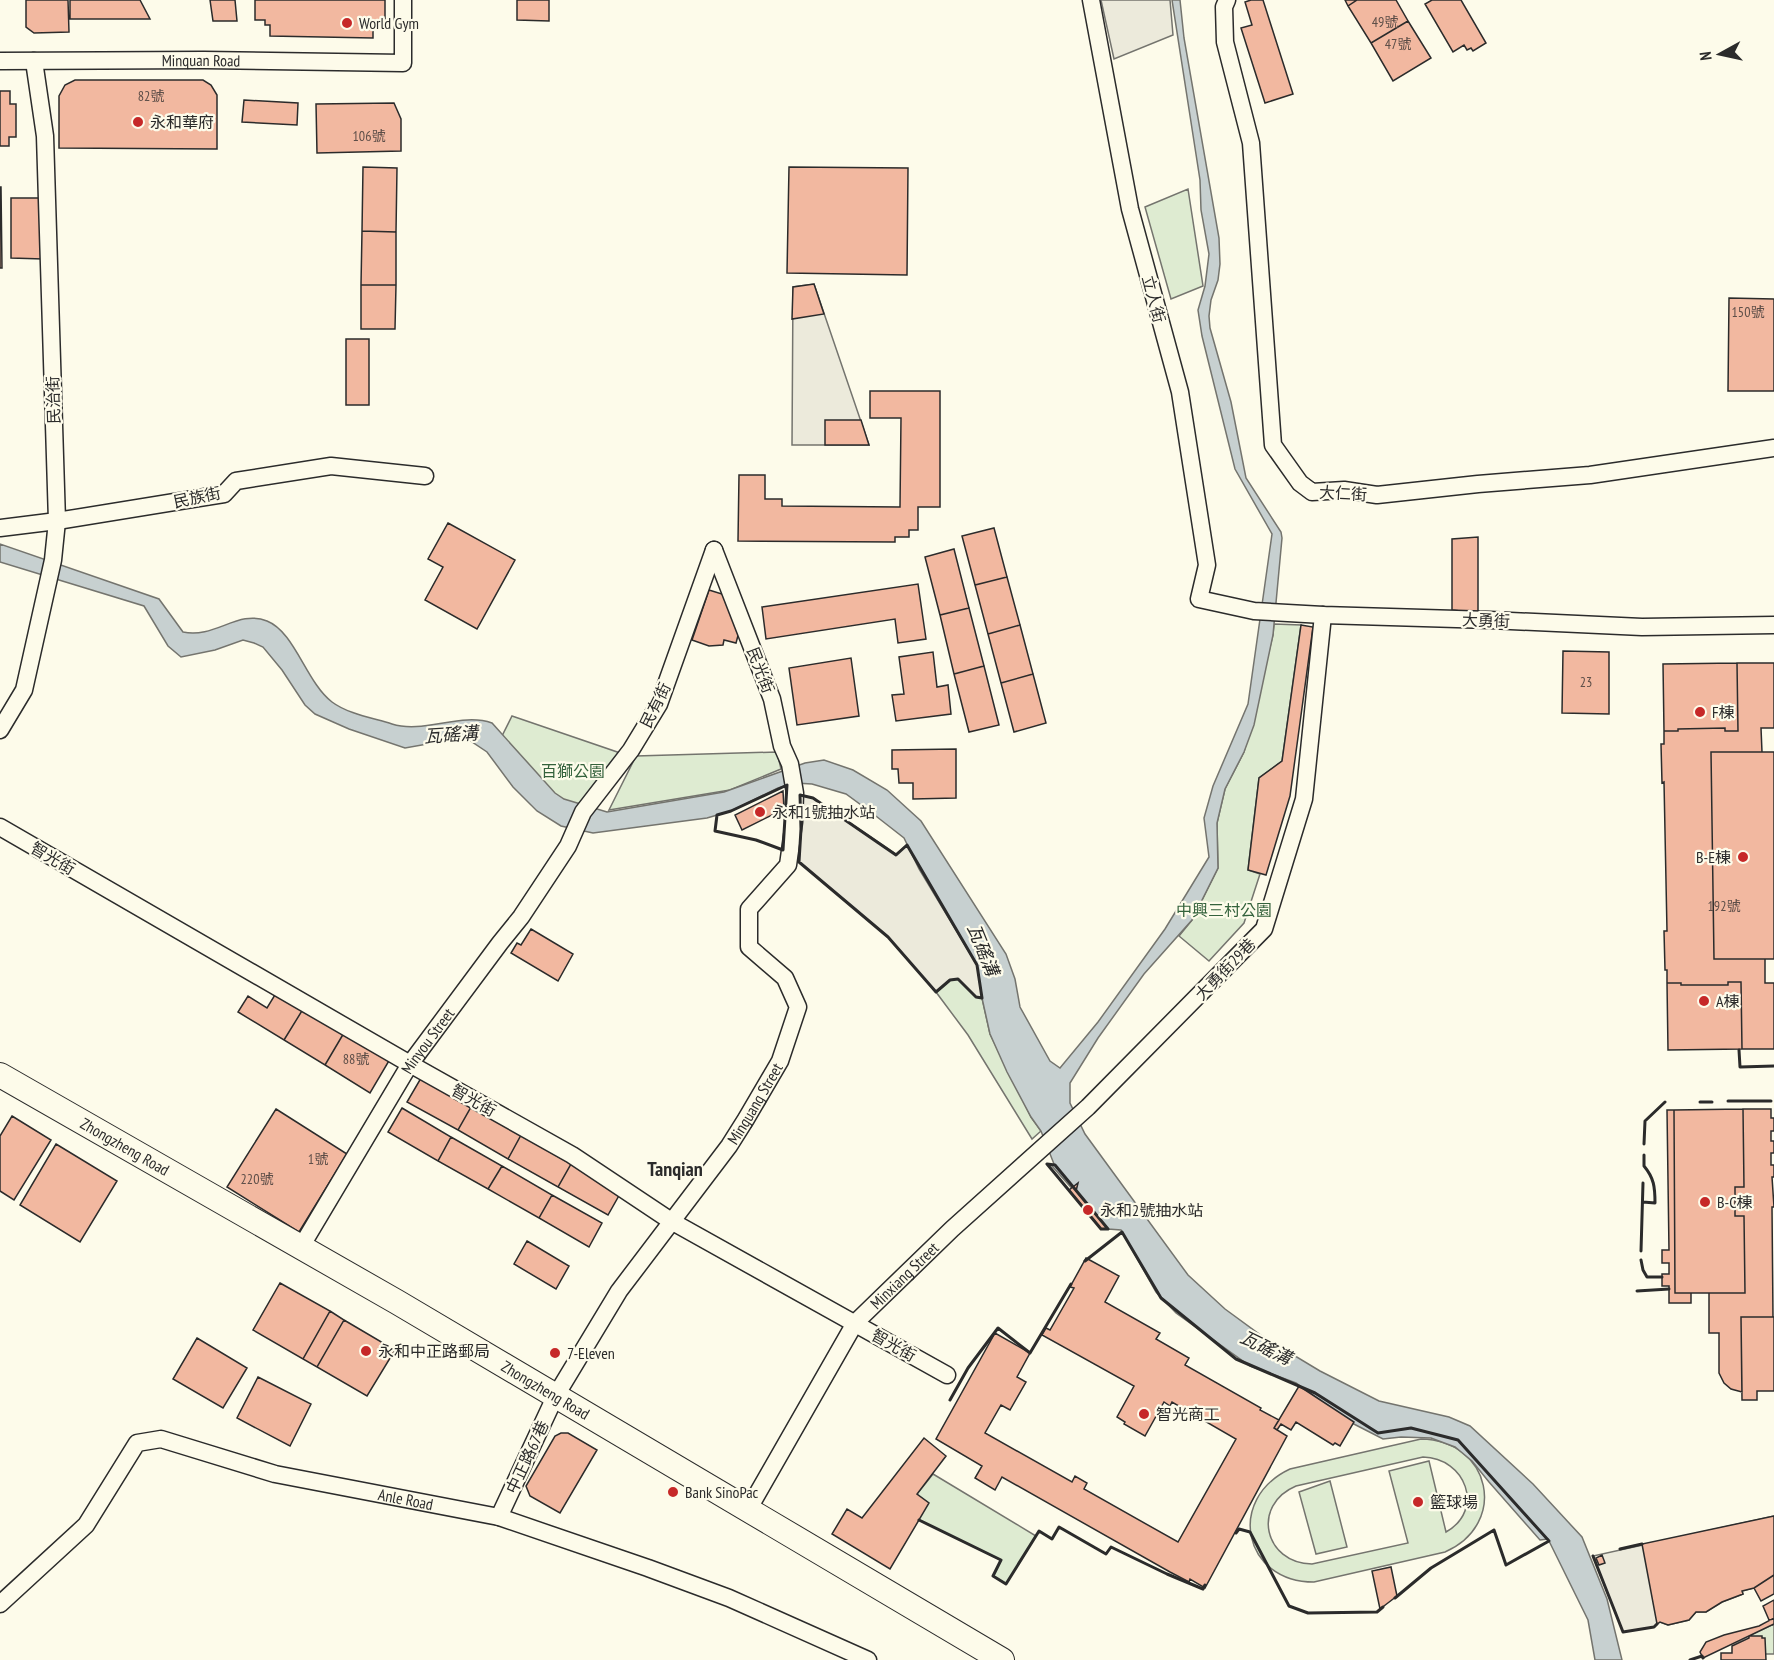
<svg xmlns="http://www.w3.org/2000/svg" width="1774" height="1660" viewBox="0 0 1774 1660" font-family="'PT Sans Narrow','Noto Sans TC',sans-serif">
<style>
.green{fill:#deebd1;stroke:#74746e;stroke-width:1.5;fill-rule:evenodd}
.parking{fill:#eceadb;stroke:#74746e;stroke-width:1.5}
.water{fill:#c7d0d0;stroke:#74746e;stroke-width:1.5}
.building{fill:#f2b8a0;stroke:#2b2b2b;stroke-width:1.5}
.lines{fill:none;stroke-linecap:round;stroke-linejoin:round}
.street-casing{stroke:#2b2b2b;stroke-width:19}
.secondary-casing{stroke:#2b2b2b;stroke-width:26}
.street{stroke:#fdfbea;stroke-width:16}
.secondary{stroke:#fdfbea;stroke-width:24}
.wall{stroke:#2b2b2b;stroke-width:3}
.poi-dot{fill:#c62828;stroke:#fdfbea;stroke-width:2}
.labels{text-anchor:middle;stroke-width:4.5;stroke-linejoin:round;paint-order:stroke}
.number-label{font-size:14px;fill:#5d4e48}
.poi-label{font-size:16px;fill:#2b2b2b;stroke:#fdfbea;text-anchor:start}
.street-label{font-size:16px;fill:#2b2b2b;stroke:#fdfbea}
.park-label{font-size:16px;fill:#34623c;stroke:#fdfbea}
.water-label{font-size:18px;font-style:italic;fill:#2b2b2b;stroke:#fdfbea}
.quarter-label{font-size:20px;font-weight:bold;fill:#2b2b2b;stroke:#fdfbea}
</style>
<rect width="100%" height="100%" fill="#fdfbea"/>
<path class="green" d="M1188,189L1203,286L1171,299L1145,207Z
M1274,624L1301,625L1282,761L1259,778L1248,870L1260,874L1244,923L1209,961L1179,936L1192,920L1218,868L1217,823L1225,789L1244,752L1273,635Z
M512,716L626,755L584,817L528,781L498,744Z
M777,752L781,769L730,790L609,810L636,756Z
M958,979L976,997L982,998L990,1034L1031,1117L1041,1131L1032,1139L968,1035L936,992L950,980Z
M1421,1439C1491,1440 1509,1524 1445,1552L1314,1582C1243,1582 1226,1499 1290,1469ZM1423,1457C1466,1458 1485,1510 1446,1532L1429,1461L1389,1471L1408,1543L1312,1564C1264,1563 1251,1505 1296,1486Z
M933,1474L1036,1536L1006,1584L993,1576L1001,1560L919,1520L917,1494Z
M1330,1481L1347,1547L1316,1554L1299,1492Z
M1774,1624V1654H1765L1762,1638L1749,1636Z"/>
<path class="parking" d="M1101,0H1170L1173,35L1114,59Z
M814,284L869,445H792L793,287Z
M800,795L813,798L896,854L907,845L977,965L982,998L976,997L958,979L950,980L936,992L888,937L799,862L801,829Z
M1774,1516L1754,1588L1742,1591L1743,1594L1722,1602L1706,1612H1696L1689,1620L1668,1625L1660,1622L1654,1627L1623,1632L1593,1556Z"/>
<path class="water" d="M1172,0H1180L1184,38L1219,238L1220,264L1218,280L1211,300L1209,316L1210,328L1231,402L1246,478L1281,532L1282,538L1273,635L1254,725L1244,752L1225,789L1217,823L1218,868L1192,920L1144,974L1098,1038L1070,1083V1103L1085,1134L1188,1275L1225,1309L1262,1336L1320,1371L1379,1401L1449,1417L1470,1426L1533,1484L1582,1537L1607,1599L1622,1660H1595L1588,1620L1548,1539L1540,1540L1489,1482L1472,1461L1455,1447L1431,1438L1401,1437L1383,1439L1350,1422L1296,1383L1250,1366L1176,1313L1156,1292L1121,1230L1108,1229L1052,1166L1054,1164L1041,1131L1031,1117L1007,1072L990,1034L982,998L977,965L919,869L904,838L872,813L846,794L812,784L795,783L778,788L731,811L707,818L593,833L561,826L537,811L513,787L487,752L469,740L461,738L405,748L349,729L315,714L305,705L282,670L263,647L254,643L243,640L215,650L181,657L168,646L144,606L0,562V544L159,599L183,632C215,639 238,609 267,621C295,632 306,682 332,702C348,714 373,718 392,724C424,734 461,712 492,723L555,793L564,799L607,812L724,792L805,763L824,760L853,770L887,790L921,821L1006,954L1015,979L1020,1007L1050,1061L1060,1068L1098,1022L1165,929L1209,857L1204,818L1213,786L1248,704L1272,534L1235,469L1202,336L1198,310L1205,286L1209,254L1201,210L1200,180Z"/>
<path class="building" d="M26,0H68L69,32L34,33L26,27Z
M70,0H140L150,19H70Z
M210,0H235L237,21H213Z
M255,0H385V21H373V38L270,36V25H265V20H255Z
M517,0H549V21L517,20Z
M1251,0H1263L1293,94L1265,103L1241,28L1252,25L1245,2Z
M1345,0H1357L1348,6Z
M1357,0H1396L1408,21L1371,43L1348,6Z
M1432,0H1461L1486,43L1473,51L1471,48L1467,50L1464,45L1453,52L1425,4Z
M1408,21L1431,58L1393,81L1371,43Z
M75,80H203L211,85L217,95V149L59,148V96L65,85Z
M0,91H10V104H16V137H9V146H0Z
M244,100L298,103L297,125L242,122Z
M394,103L401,119V151L317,153L316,104Z
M363,167L397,168L396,232L362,231Z
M789,167L908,168L907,275L787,273Z
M0,187H1L2,268H0Z
M11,198H43V259L11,258Z
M362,231L396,232V285H361Z
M814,284L824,314L792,319L793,287Z
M361,285H396L395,329H361Z
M1729,298L1774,299V391H1728Z
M346,339H369V405H346Z
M870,391H940V507H918V530H909V537H895V542L738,541L739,475H765V499H782V506L900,507L901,418H870Z
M825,420H861L869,445H825Z
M448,523L515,560L477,629L425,600L443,567L428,559Z
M994,528L1007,577L975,585L962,536Z
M1478,537V613L1452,610V539Z
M954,549L969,608L940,615L925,557Z
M1007,577L1020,625L988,634L975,585Z
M918,584L926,639L898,643L895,619L766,639L762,607Z
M709,590L735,598L743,617L736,643L724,640L723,645L709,646L692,640Z
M969,608L984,666L954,674L940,615Z
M1020,625L1033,674L1001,683L988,634Z
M1301,625L1313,627L1290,796L1266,875L1248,870L1259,778L1282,761Z
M1563,651L1609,652V714L1562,713Z
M933,652L937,687L948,685L951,714L896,721L892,695L904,694L899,657Z
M851,658L859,716L797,725L789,668Z
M1737,663L1738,731H1725V728L1678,729V731H1664L1663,664Z
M1737,663H1774V728H1761L1762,752H1711L1714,959H1765V983H1774V1049H1742L1741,982H1728V985H1681V983H1667V970H1665L1664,931H1667L1664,782L1662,783L1661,744H1664V731H1678V729L1725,728V731H1738Z
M984,666L999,725L969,732L954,674Z
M1033,674L1046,723L1014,732L1001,683Z
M956,749V798L913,799V783H899L898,769H892V750Z
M1711,752H1774V959H1714Z
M783,791L784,809L742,830L735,815Z
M531,929L573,954L558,981L511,953L517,943L521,945Z
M1728,982H1741L1742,1049L1668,1050L1667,983H1681V985H1728Z
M281,985L308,1001L284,1040L238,1012L248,996L267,1008Z
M308,1001L348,1026L325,1065L284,1040Z
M348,1026L393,1054L370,1093L325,1065Z
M421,1078L471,1107L458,1130L407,1102Z
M471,1107L521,1135L508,1159L458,1130Z
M402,1108L451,1137L438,1161L388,1132Z
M276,1109L347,1154L299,1232L227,1187Z
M1743,1109L1744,1187H1735V1216H1744L1745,1293H1675L1674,1110Z
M1743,1109H1771V1118H1774V1131H1771V1141H1774V1153H1771V1165H1774V1177H1772L1774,1207H1772L1773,1317H1741L1742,1392L1731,1389L1724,1383L1719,1373V1333H1709V1293H1745L1744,1216H1735V1187H1744Z
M1667,1110H1674L1675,1293H1691V1303H1669V1286H1662V1274H1669V1263H1662V1250H1669Z
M12,1116L51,1140L14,1200L0,1191V1136Z
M521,1135L571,1164L558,1187L508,1159Z
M451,1137L502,1166L488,1189L438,1161Z
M56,1144L117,1181L80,1242L20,1205Z
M571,1164L621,1192L608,1215L558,1187Z
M502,1166L552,1195L539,1218L488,1189Z
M1078,1183L1076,1191L1108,1229H1101L1069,1190Z
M552,1195L602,1223L589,1247L539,1218Z
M527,1241L569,1266L556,1289L514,1264Z
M1086,1258L1119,1276L1105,1302L1160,1333L1156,1339L1189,1358L1185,1365L1261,1408L1260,1410L1279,1420L1274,1428L1287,1436L1205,1588L1190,1579L1189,1582L1170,1572L1002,1477L995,1490L975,1478L982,1466L936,1439L995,1333L1030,1353L1017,1377L1026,1382L1010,1410L1001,1405L985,1433L1072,1482L1075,1476L1087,1483L1084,1489L1178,1542L1236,1439L1172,1402L1170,1406L1164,1402L1145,1436L1124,1424L1125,1422L1117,1417L1134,1386L1042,1335L1046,1328L1050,1330L1074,1288L1070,1287Z
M280,1283L330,1311L303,1359L253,1330Z
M330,1311L344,1320L317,1367L303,1359Z
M1741,1317H1774V1391H1757V1400H1742Z
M344,1320L395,1350L367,1396L317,1367Z
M197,1338L247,1368L223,1408L173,1379Z
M258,1377L311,1404L290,1446L237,1418Z
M1299,1386L1354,1422L1340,1446L1335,1443L1333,1445L1296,1422L1291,1430L1281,1424L1277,1430L1274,1428Z
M561,1433H568L597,1450L560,1513L530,1496L526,1486L555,1436Z
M924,1438L946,1456L917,1494L929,1503L890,1569L832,1534L847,1509L862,1518Z
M1774,1516V1575L1754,1588L1742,1591L1743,1594L1722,1602L1706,1612H1696L1689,1620L1668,1625L1660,1622L1657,1624L1642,1544Z
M1602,1555L1605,1563L1599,1565L1596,1558Z
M1391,1567L1397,1596L1380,1609L1372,1571Z
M1774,1575V1594L1761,1601L1754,1588Z
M1774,1600V1619L1769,1620L1763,1606Z
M1774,1618V1624L1703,1658L1700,1652L1706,1642L1724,1635L1759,1626Z
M1749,1636H1762V1638H1765L1766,1660H1721V1653H1732V1646L1749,1638Z"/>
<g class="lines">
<g class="street-casing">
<g id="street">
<path d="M1091,0L1130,209L1180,392L1207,565L1199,599L1254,611L1323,615L1490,620L1642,627L1774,625"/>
<path d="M1227,0L1224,7L1225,42L1251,143L1273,445L1300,483L1312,492L1344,490L1377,495L1478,484L1590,475L1774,448"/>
<path id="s1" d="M0,61L204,60L403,63V0"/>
<path d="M0,528L57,521L224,494L236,481L331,466L425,476"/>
<path d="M0,730L24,690L53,560L57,521L45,136L34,61"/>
<path d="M0,827L410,1064L572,1155L671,1221L947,1375"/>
<path id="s2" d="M301,1247L410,1064L500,943L521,917L568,846L583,812L631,750L659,704L714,550"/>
<path id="s3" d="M748,1510L855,1323L952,1229L1088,1107L1264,929L1304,799L1323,615"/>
<path id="s4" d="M499,1517L555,1397L619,1291L729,1146L746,1119L780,1061L798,1007L785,978L749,947V909L788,865L794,822L795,793L790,764L782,746L772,699L714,550"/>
<path id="s5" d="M0,1604L86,1525L137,1443L161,1439L275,1474L499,1517L648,1568L729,1598L868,1660"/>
</g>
</g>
<g class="secondary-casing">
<g id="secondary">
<path id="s6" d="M0,1075L397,1302L1002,1660"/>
</g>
</g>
<use href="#street" class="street"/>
<use href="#secondary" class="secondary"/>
<path class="wall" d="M787,785L783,850L756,840L715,831L717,815L731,811Z
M800,795L813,798L896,855L907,845L977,965L982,998L976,997L958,979L950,980L936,992L888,937L799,862L801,829Z
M1739,1050L1740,1067L1774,1066
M1728,1101H1771
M1700,1102H1712
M1644,1144L1645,1121L1665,1102
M1047,1164L1055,1165L1108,1229H1101Z
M1643,1202L1655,1203C1655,1187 1654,1178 1644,1166V1155
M1641,1251L1643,1183
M1641,1260L1643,1270L1647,1277H1662
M1085,1261L1122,1232L1161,1298L1236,1359L1315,1393L1378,1433L1411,1428L1458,1440L1549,1541L1506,1565L1494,1530L1431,1568L1395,1598
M1637,1291L1669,1289
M950,1400L968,1368L998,1328L1030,1353L1071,1284
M919,1520L1001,1560L993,1576L1006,1584L1039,1531L1052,1539L1059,1527L1106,1554L1111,1547L1167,1574L1203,1589L1205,1585
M1236,1533L1239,1529L1250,1532L1289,1606L1308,1613L1377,1612L1383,1607
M1620,1549L1642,1544
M1593,1556L1623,1632L1654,1627L1657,1624
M1690,1660L1702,1656L1703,1658"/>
</g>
<g class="poi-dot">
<circle cx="347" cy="23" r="6"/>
<circle cx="138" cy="122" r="6"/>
<circle cx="1700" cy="712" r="6"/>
<circle cx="760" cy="812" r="6"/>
<circle cx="1743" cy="857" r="6"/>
<circle cx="1704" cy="1001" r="6"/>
<circle cx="1705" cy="1202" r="6"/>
<circle cx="1088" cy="1210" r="6"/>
<circle cx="366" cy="1351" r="6"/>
<circle cx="555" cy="1353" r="6"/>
<circle cx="1144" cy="1414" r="6"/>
<circle cx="673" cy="1492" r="6"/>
<circle cx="1418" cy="1502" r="6"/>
</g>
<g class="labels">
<g class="number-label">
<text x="1385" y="27">49號</text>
<text x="1398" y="49">47號</text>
<text x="151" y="101">82號</text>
<text x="369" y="141">106號</text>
<text x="1748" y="317">150號</text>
<text x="1586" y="687">23</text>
<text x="1724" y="911">192號</text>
<text x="356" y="1064">88號</text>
<text x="318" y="1164">1號</text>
<text x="257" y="1184">220號</text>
</g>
<g class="poi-label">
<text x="359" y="29">World Gym</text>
<text x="150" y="128">永和華府</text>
<text x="1712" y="718">F棟</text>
<text x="772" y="818">永和1號抽水站</text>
<text x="1731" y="863" text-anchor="end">B-E棟</text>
<text x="1716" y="1007">A棟</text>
<text x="1717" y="1208">B-C棟</text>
<text x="1100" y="1216">永和2號抽水站</text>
<text x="378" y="1357">永和中正路郵局</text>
<text x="567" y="1359">7-Eleven</text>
<text x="1156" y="1420">智光商工</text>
<text x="685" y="1498">Bank SinoPac</text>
<text x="1430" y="1508">籃球場</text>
</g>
<g class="street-label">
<text dy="6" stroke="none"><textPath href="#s1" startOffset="201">Minquan Road</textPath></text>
<text transform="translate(1154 299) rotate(75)" y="6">立人街</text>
<text transform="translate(53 400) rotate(-92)" y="6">民治街</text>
<text transform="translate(1343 493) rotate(3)" y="6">大仁街</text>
<text transform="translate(197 497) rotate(-12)" y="6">民族街</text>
<text transform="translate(1486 620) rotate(2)" y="6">大勇街</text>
<text transform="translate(761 670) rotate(69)" y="6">民光街</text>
<text transform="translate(655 705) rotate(-64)" y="6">民有街</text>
<text transform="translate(53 858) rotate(30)" y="6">智光街</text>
<text transform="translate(1225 969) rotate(-46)" y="6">大勇街29巷</text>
<text dy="6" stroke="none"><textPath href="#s2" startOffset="242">Minyou Street</textPath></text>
<text transform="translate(474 1100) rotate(29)" y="6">智光街</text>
<text dy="6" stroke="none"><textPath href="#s4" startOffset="488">Minguang Street</textPath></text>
<text dy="6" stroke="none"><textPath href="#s6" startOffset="144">Zhongzheng Road</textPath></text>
<text dy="6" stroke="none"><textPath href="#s3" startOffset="284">Minxiang Street</textPath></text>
<text transform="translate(894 1345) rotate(29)" y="6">智光街</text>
<text dy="6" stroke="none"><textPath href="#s6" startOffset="630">Zhongzheng Road</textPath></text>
<text transform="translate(527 1457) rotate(-65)" y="6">中正路67巷</text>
<text dy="6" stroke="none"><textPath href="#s5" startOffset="490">Anle Road</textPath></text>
</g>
<g class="park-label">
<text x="573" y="777">百獅公園</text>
<text x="1224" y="916">中興三村公園</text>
</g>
<g class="water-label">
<text transform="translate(451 735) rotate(-4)" y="6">瓦磘溝</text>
<text transform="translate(983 950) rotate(68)" y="6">瓦磘溝</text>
<text transform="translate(1266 1348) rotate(26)" y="6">瓦磘溝</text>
</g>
<g class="quarter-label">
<text x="675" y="1176">Tanqian</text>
</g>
</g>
<g transform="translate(1720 54) rotate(262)" stroke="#fdfbea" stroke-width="4.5" paint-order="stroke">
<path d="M0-4.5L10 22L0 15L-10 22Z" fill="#2b2b2b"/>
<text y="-9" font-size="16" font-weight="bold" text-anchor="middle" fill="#2b2b2b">N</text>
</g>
</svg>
